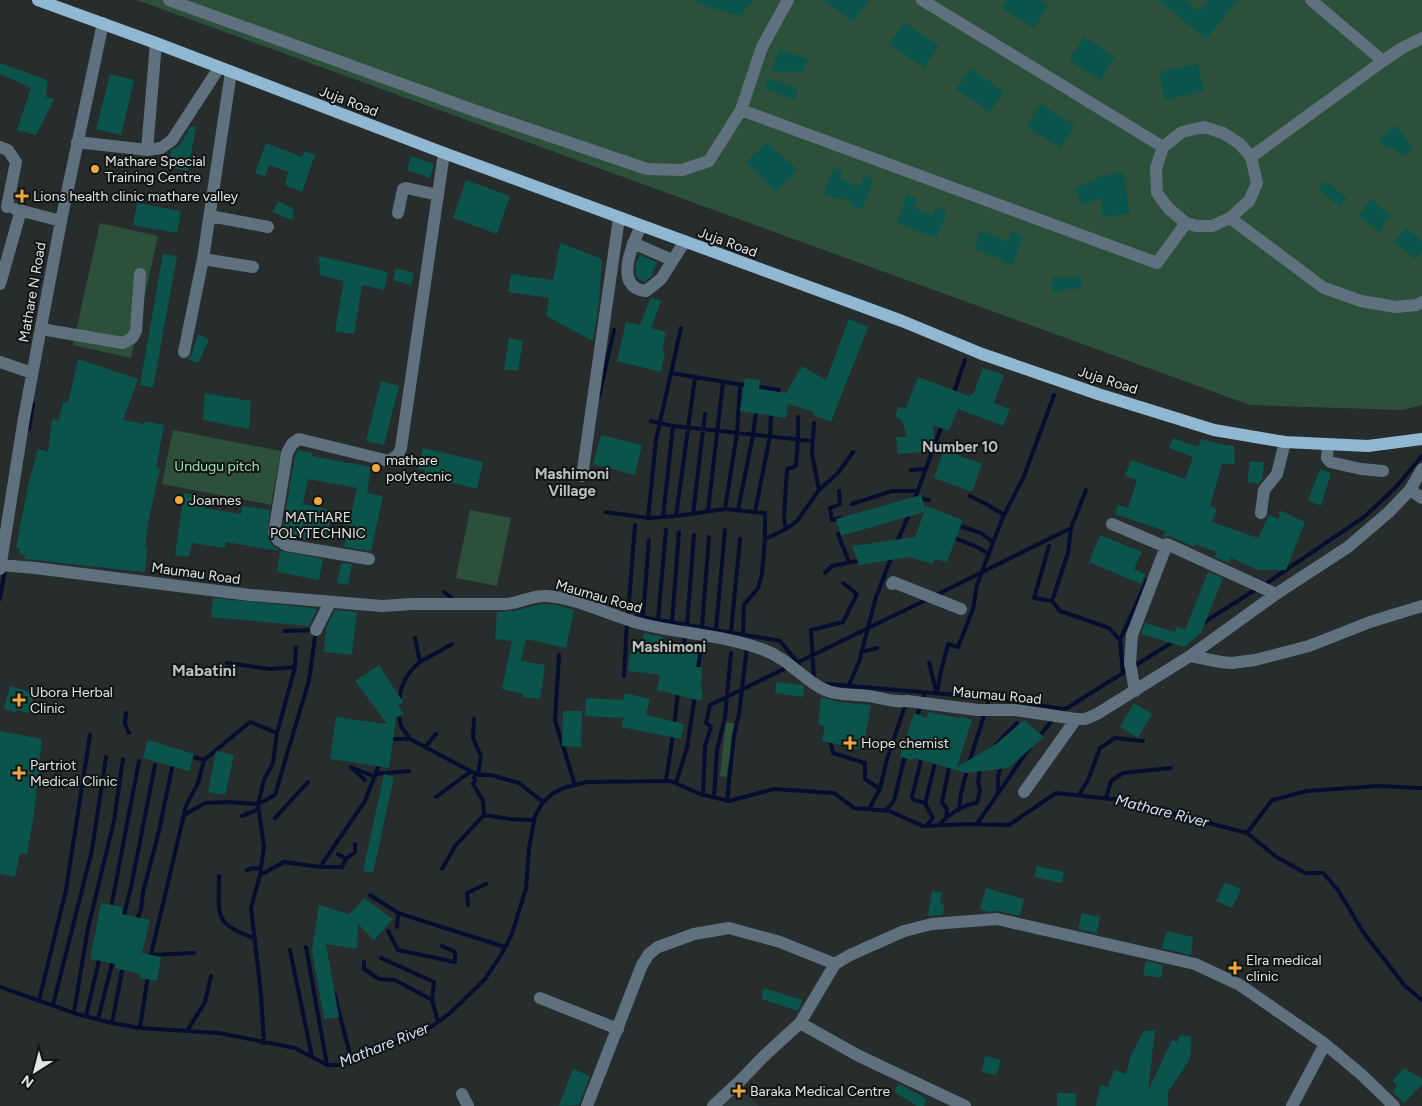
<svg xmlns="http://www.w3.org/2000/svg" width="1422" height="1106" viewBox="0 0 1422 1106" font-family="Figtree,sans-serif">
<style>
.built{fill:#2b3739}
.green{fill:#2d503b}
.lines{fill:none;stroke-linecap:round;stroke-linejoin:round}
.stream{stroke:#050e2f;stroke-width:4}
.building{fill:#0a544c}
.minor{stroke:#5f717f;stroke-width:12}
.major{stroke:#90b8d3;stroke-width:12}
.poi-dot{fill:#eea83c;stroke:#121414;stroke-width:2}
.labels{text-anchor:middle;stroke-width:4;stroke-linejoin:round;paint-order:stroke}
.street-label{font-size:14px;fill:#e3e6e7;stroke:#121414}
.poi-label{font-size:14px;fill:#e3e6e7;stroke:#121414;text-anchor:start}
.park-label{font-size:14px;fill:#99e3b5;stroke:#121414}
.neighbourhood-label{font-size:15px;font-weight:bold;fill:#bac0c1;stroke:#121414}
.water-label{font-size:15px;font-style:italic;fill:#d5e2fd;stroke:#121414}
.quarter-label{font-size:16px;font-weight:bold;fill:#bac0c1;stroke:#121414}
</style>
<rect width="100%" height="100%" fill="#272c2d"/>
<path class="built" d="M739,1084L759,1106H716Z"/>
<path class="green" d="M137,0H1422V405L1402,410L1250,405Z
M100,223L158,236L131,358L73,345Z
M173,430L281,451L271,505L162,484Z
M470,510L511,518L497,586L456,578Z
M726,722L736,724L726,777L720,776Z"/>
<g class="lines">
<path class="stream" d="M671,373L743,385
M754,386L779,390
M953,395L965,360
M599,396L614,330
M651,421L673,426L812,441
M814,423L812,454L819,490
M29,429L33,404
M911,470L926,469
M1086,490L1071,528L1068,553L1052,601L1060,611L1109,628L1120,640
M839,491L840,504L830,508L832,520L840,518
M970,496L986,504L1004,515
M918,498L929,500
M914,501L942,425
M852,504L892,491H917
M725,509L737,433L740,385
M738,510L753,435L756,413
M708,511L723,382
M606,512L648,518L676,516L725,509L765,513V539
M755,512L770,436L771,415
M693,514L705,414
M676,516L695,378
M663,517L673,426
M648,518L656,440L681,328
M957,525L981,533L993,542
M786,529L784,517L787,469L796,466L798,439V417
M845,532L838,534L849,562
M952,537L977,547L989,554
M897,542L910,512
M1049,546L1034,598L1052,601
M825,573L832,566L862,560
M1264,585L1364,517L1395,488L1422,456
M444,592L456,601
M934,596L1071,528
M0,599L5,569
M628,615L635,525
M636,616L780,641L799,664
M643,617L649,540
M658,620L666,530
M672,622L679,532
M1203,623L1258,588
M687,625L694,535
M702,627L709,537
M716,630L725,530
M731,632L740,539
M743,636L744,605L758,588L762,574L765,539L786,529L797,521L819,490L838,473L853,452
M861,652L877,648
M559,655L555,720L575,785
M683,655L685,635
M420,662L452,644
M227,663L270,669L295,667
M929,663L936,690
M698,671L701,641
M1123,674L1120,640L1147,580
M624,676L627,623
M814,680L811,630L843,622L857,594L843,583
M826,684L981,697L1064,709
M849,685L859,662L876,597L892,556
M937,693L940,675L948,644L958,647L973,609L977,585L993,542L1004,515L1024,476L1054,395
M399,700C401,685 408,671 420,662L415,638
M126,713L125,724L129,733
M1059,713L1176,640
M398,714L401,726L410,739L478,775H491L519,783L543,802
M474,719L473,738L481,756L478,775
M916,719L924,695
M674,727L678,692
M1038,738L1054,718
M394,739H410
M830,740L833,753L865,763V779L880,789
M881,742L891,746
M426,746L436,734
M994,747L1017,723
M190,756L204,760
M922,756L912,797L914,800L926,803
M969,763L988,703
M376,774L409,771
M474,777L475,781L473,784L483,801L484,815
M365,780L351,767L375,777
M666,781L673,734
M676,783L687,748L695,695
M998,793V777L1001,765
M703,794L705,746L711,727L706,723L710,705L928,599
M1079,795L1088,780L1100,748L1115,738L1143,741
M436,797L470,772H472
M714,797L717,750L725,717L731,653
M1106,798L1111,781L1123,773L1171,768
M727,801L734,735L739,714L747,647
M869,809L880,789L887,759L906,703
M959,810L961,793L967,770
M885,811L893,802L895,797L905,755
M184,815L205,803L226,802L258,804L275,795L309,680L316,630L284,631
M242,816L259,809
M946,817L947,809L942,802L950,763
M275,818L308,782
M977,824L1030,747
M939,825C948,815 963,804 977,803L980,790L978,783L980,767
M926,826L933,818L926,805V800L936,759
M1247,833L1275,856L1305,873H1323L1338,890L1363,932L1405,986L1422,1000
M338,854L346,859
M320,867H342L346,859L355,852V844
M442,869L455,846L484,815L510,819L534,820
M247,870L253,868L261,869
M260,875L264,847L258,804L264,780L273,763L277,733L295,667L296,647
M219,876C219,915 213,924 254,938
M370,895L398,913
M468,905L467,893L486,884
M111,908L139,761
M123,919L131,887L155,765
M136,921L141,910L143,892L159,831L172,768
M397,927L398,913L505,947
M388,931L398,950L455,962V952L442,946
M306,947L327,1065
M290,950L312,1057
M151,955L194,953
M381,958L434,982L432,1000
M150,959L186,806L198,783L204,760L250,722L277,733
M364,962V969L379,979L395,980L432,1000L438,1022
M0,987L77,1014L112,1023L140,1028L219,1033L295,1048L327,1065H339L358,1060L389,1045L424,1032L449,1014L485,979L501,955L512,934L526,888L529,848L535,816L543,802L552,794L563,788L587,782L671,781L700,794L729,801L774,789L834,793L854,808L889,811L923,826L971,824L1009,825L1056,793L1121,800L1247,833L1272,800L1307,791L1378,786L1422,788
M334,993L352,1062
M39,1000L66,890L90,735
M53,1005L92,850L106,757
M74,1012L88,928L114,821L123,759
M86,1016L100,956
M98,1019L113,960
M112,1023L123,966
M140,1028L148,975
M187,1031L205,1002L211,976
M264,1043L261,994L251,908L260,875L284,862L320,867L365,801L380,762"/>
</g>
<path class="building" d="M696,0H753L740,16L695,3Z
M822,0H869L854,22Z
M1007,0H1040L1049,5L1034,29L1002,8Z
M1158,0H1185L1199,11L1208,0H1238L1206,39Z
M904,22L939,46L924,68L889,44Z
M1084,36L1115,57L1100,80L1069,60Z
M779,49L808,59L803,72L771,71Z
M0,63L47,80L46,97L54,99L36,135L17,130L31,88L0,74Z
M1198,64L1204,91L1165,100L1159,72Z
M970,68L1004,92L990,112L956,89Z
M110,74L134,80L121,135L96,129Z
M768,78L798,89L794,100L764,89Z
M1040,104L1075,125L1061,148L1026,127Z
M1395,125L1404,134L1402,136L1413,147L1403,157L1392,147L1389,150L1379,140Z
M191,126L196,127L188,171L168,167L171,150L179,146Z
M767,142L788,162L789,161L798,170L776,192L746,162Z
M266,143L302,157L304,151L315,155L302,192L285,185L288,172L269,165L265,177L255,173Z
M411,156L434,164L430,178L407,170Z
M834,168L843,171L840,179L859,187L864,176L874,180L862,210L851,206V202L837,197L835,199L823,194Z
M1123,172L1130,213L1103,217L1100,198L1082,206L1074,188L1097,179V177Z
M466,180L510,196L497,234L453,218Z
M1325,181L1347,198L1340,207L1318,189Z
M907,194L917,198L914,208L933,215L936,207L947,211L937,238L897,223Z
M1371,199L1391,215L1379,232L1358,216Z
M278,201L294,209L292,220L273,212Z
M137,203L181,211L177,233L133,225Z
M1406,228L1422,241V251L1415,259L1394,242Z
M980,231L1008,241L1011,231L1023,236L1013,265L1001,261L1002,259L974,249Z
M560,243L602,259L599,302L593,341L546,316L549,298L508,292L511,274L553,280Z
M163,254L177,256L153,388L140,385Z
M640,255L657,262L651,277L644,282L637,278L636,273V263Z
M319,256L388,272L384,290L362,285L354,334L335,331L344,281L320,275Z
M396,268L414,273L411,285L393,280Z
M1052,277H1081V289H1063V292H1052Z
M651,297L661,301L651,328L666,332L662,351L665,352L661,372L617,361L626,322L640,325Z
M849,319L868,327L831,422L813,415L814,412L788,404L786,418L740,411L745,378L760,380L759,389L786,393L802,366L826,380Z
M198,334L209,340L198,363L188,359L192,354Z
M509,338L523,341L518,371L504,369Z
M78,359L138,379L123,420L144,424L145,421L164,425L156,468L160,469L149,518L145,547L147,548L145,572L24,559L25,555L19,554L20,549L16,548L27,490L38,449L48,452L52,419L59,420L63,402L68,403Z
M983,368L1004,375L994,403L1010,409L1003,426L958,409L949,431L933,425L935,451L898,454L896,437H907L902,420L895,417L898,407L906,408L918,377L969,396L970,394L973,395Z
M381,381L399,386L384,445L366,441Z
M205,393L251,401L249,429L203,420Z
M601,435L642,445L635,475L593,464Z
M1173,438L1198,447L1201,439L1211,442L1234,446L1235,464H1222L1210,506L1217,509L1212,522L1258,538L1269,515L1279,519V510L1305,522L1286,570H1259L1231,558L1229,563L1214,557L1216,552L1195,544L1194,547L1170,536L1163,537L1165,531L1115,514L1118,505L1128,508L1137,480L1125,476L1131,460L1185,479L1193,457L1169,448Z
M423,448L483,462L477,489L424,476L425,470L418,469Z
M298,450L312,453V456L371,467L367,493L383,496L371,551L344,547L357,488L308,479L303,504L332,510L327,536L309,532L308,540L289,537L284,534L282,531L295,456Z
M944,450L982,464L972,492L934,478Z
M1250,461L1264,463L1262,480L1259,484L1247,482Z
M1320,469L1331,473L1321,506L1308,500Z
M184,493L206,497L204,508L241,514L242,506L270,510L267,536L271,544L280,551L226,542L225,548L192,543L189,557L175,555Z
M921,495L925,509L926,506L963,520L947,562L934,559L933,564L909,557L859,565L852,546L915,537L924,512L841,536L836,519Z
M1100,535L1142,552L1134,569L1145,574L1141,584L1089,562Z
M280,551L323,559L319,580L277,572Z
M341,563L352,564L348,585L337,583Z
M1208,572L1223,578L1201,633L1184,647L1141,634L1145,623L1175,632L1177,626L1185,630Z
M213,598L314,608L317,610L309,626L211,617Z
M542,604L557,605L574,610L566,648L526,639L521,661L545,665L540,699L523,697V694L502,689L512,641L495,639L497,612L513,611Z
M335,610L357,612L352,655L324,652L326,628Z
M644,633L663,637L661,647L686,650L687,645L699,647L696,667H702L701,690L703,691L701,701L657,690L660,676L656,674L628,671L631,645L641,646Z
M379,665L403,702L398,706L404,714L396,718L389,768L330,759L336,717L387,724L355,681Z
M776,682L802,685L804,687L803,697L775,693Z
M10,686L34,693L29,713L17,710L16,712L4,709Z
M625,693L650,699L646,715L684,724L681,739L621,727L624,718L585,716L586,698L623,700Z
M821,697L838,702L871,705L863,750L822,741L825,726L818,724Z
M1134,703L1152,714L1138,738L1120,727Z
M563,711H582L581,747L562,746Z
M928,712L960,718L961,716L972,720L957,767L996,744L1024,720L1044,737L1008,768L966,773L914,758L913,760L900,757L914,713L927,718Z
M0,731L42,739L34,814L27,854L20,853L15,877L0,874Z
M148,740L194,754L189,771L143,758Z
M216,751L234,755L225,795L208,792Z
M384,774L394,777L373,873L363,871Z
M1037,866L1064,872L1062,883L1034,877Z
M1225,882L1241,889L1232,908L1216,901Z
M986,888L1024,899L1020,916L999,911L988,912L980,909Z
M932,891L942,892L940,903L944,904L943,915L928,916Z
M364,898L393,919L374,940L358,924L357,949L326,944L339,1017L324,1019L312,951L319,905L348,914L355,909Z
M101,903L123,907L122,914L150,920L142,953L161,957L157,981L139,978L140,974L115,968L116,964L90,959Z
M1082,913L1100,917L1097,933L1078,929Z
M1167,931L1193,937L1191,955L1161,948Z
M1146,961L1163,965L1161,978L1143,975Z
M764,988L802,1000L798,1011L761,999Z
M1155,1030L1148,1091L1172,1040L1177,1042L1180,1035L1191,1037L1190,1059L1168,1092V1106H1096L1100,1085L1108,1087L1114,1070L1126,1074L1131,1055L1144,1031Z
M985,1056L1001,1060L996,1075L982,1072Z
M1404,1068L1422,1079V1084L1404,1103L1393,1092L1397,1085L1392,1081Z
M573,1069L590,1076L579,1105L559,1106Z
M899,1084L927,1099L924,1106H917L894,1092Z
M1057,1093H1076V1106H1057Z"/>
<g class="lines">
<path class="minor" d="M169,0L476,111L647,169L682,170L709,161L741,110
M788,0L762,47L741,110L1157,263L1186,223
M922,0L1163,147
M1311,0L1383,61
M1204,127L1223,133L1240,144L1251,157L1257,183L1249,201L1230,218L1212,226H1196L1186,223L1169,209L1157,193L1156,168L1163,147L1182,132Z
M77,142L147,150L156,43
M0,147L8,150L16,162L7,207
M147,150L161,148L172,140L219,68
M1251,157L1383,61L1402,48L1422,38
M15,209L61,221
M398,213L403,189L406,188L438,195
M210,216L268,227
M1230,218L1324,288L1361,301L1396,307L1416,305L1422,302
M641,226C632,245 613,288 646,291L661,279L685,241
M633,243L672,260
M203,259L253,267
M0,284L21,210
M41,329L123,343L132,338L136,331L140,274
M184,352L203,259L231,72
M0,362L32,373
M1328,445L1327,458L1330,462L1361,469L1383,471
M582,476L619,218
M1410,490L1422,498
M1261,513L1264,490L1277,474L1285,442
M1112,524L1166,547
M369,559L286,545L278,540L274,533L287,453L292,444L299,439L389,461L398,455L401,448L444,153
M1,565L35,568L250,595L382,606L412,604H506C520,603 532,595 547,596C578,598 611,616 642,624C682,634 725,635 764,650C787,658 801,677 821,688C836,696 853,694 869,696C882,698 894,703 907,701L978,710H1015L1076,719H1085L1097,714L1190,656L1276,594L1348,547L1389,512L1410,490L1422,469
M0,569L24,418L61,221L103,23
M892,584L893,582L961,609
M316,630L330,602
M1190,656L1221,662L1232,663L1255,660L1309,646L1370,622L1422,606
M1135,691L1130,663L1132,635L1167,544L1276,594
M1024,792L1076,719
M540,998L618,1029
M800,1023L859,1056L965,1106
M462,1094L468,1106
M587,1106L642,965L649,954L658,947L694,934L729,928L780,942L835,964
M713,1106L741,1080L763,1057L800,1023L835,964L850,955L904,931L932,924L997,919L1195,964L1240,985L1325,1044L1362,1075L1394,1106
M1292,1106L1325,1044"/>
<path class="major" d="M38,0L156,43L444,153L902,321L982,354L1098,394L1214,430L1285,442L1368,446L1422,439"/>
</g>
<g class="poi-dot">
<circle cx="95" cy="169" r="5"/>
<path d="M19.5 188.5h5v5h5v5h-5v5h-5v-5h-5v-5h5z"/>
<circle cx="376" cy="468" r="5"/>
<circle cx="179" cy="500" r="5"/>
<circle cx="318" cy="501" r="5"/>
<path d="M16.5 692.5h5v5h5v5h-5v5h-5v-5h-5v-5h5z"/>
<path d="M847.5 735.5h5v5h5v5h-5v5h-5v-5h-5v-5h5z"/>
<path d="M16.5 765.5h5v5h5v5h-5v5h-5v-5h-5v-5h5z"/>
<path d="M1232.5 960.5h5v5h5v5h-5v5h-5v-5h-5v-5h5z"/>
<path d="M736.5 1083.5h5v5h5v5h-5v5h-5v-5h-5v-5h5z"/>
</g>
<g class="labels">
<g class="street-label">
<text transform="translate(349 101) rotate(21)" y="5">Juja Road</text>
<text transform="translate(728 242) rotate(20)" y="5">Juja Road</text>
<text transform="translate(32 292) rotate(-80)" y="5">Mathare N Road</text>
<text transform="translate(1108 380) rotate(18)" y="5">Juja Road</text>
<text transform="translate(196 573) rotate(8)" y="5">Maumau Road</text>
<text transform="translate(599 596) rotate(16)" y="5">Maumau Road</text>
<text transform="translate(997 695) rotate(5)" y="5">Maumau Road</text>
</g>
<g class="poi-label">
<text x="105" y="166">Mathare Special<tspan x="105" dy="16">Training Centre</tspan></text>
<text x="33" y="201">Lions health clinic mathare valley</text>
<text x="386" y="465">mathare<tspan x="386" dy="16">polytecnic</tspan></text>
<text x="189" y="505">Joannes</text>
<text x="318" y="522" text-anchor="middle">MATHARE<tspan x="318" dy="16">POLYTECHNIC</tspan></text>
<text x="30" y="697">Ubora Herbal<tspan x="30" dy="16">Clinic</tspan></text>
<text x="861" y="748">Hope chemist</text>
<text x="30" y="770">Partriot<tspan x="30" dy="16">Medical Clinic</tspan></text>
<text x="1246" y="965">Elra medical<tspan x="1246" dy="16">clinic</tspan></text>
<text x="750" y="1096">Baraka Medical Centre</text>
</g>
<g class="park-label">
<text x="217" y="471">Undugu pitch</text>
</g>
<g class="neighbourhood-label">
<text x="960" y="452">Number 10</text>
<text x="572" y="479">Mashimoni<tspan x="572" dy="17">Village</tspan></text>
<text x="669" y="652">Mashimoni</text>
</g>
<g class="water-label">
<text transform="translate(1162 811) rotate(14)" y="5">Mathare River</text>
<text transform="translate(384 1045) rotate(-22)" y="5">Mathare River</text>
</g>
<g class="quarter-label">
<text x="204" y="676">Mabatini</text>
</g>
</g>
<g transform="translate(35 1071) rotate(216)" stroke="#121414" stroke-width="4" paint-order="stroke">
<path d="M0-4L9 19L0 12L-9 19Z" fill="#e3e6e7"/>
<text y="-8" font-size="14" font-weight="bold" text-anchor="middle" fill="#e3e6e7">N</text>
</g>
</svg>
